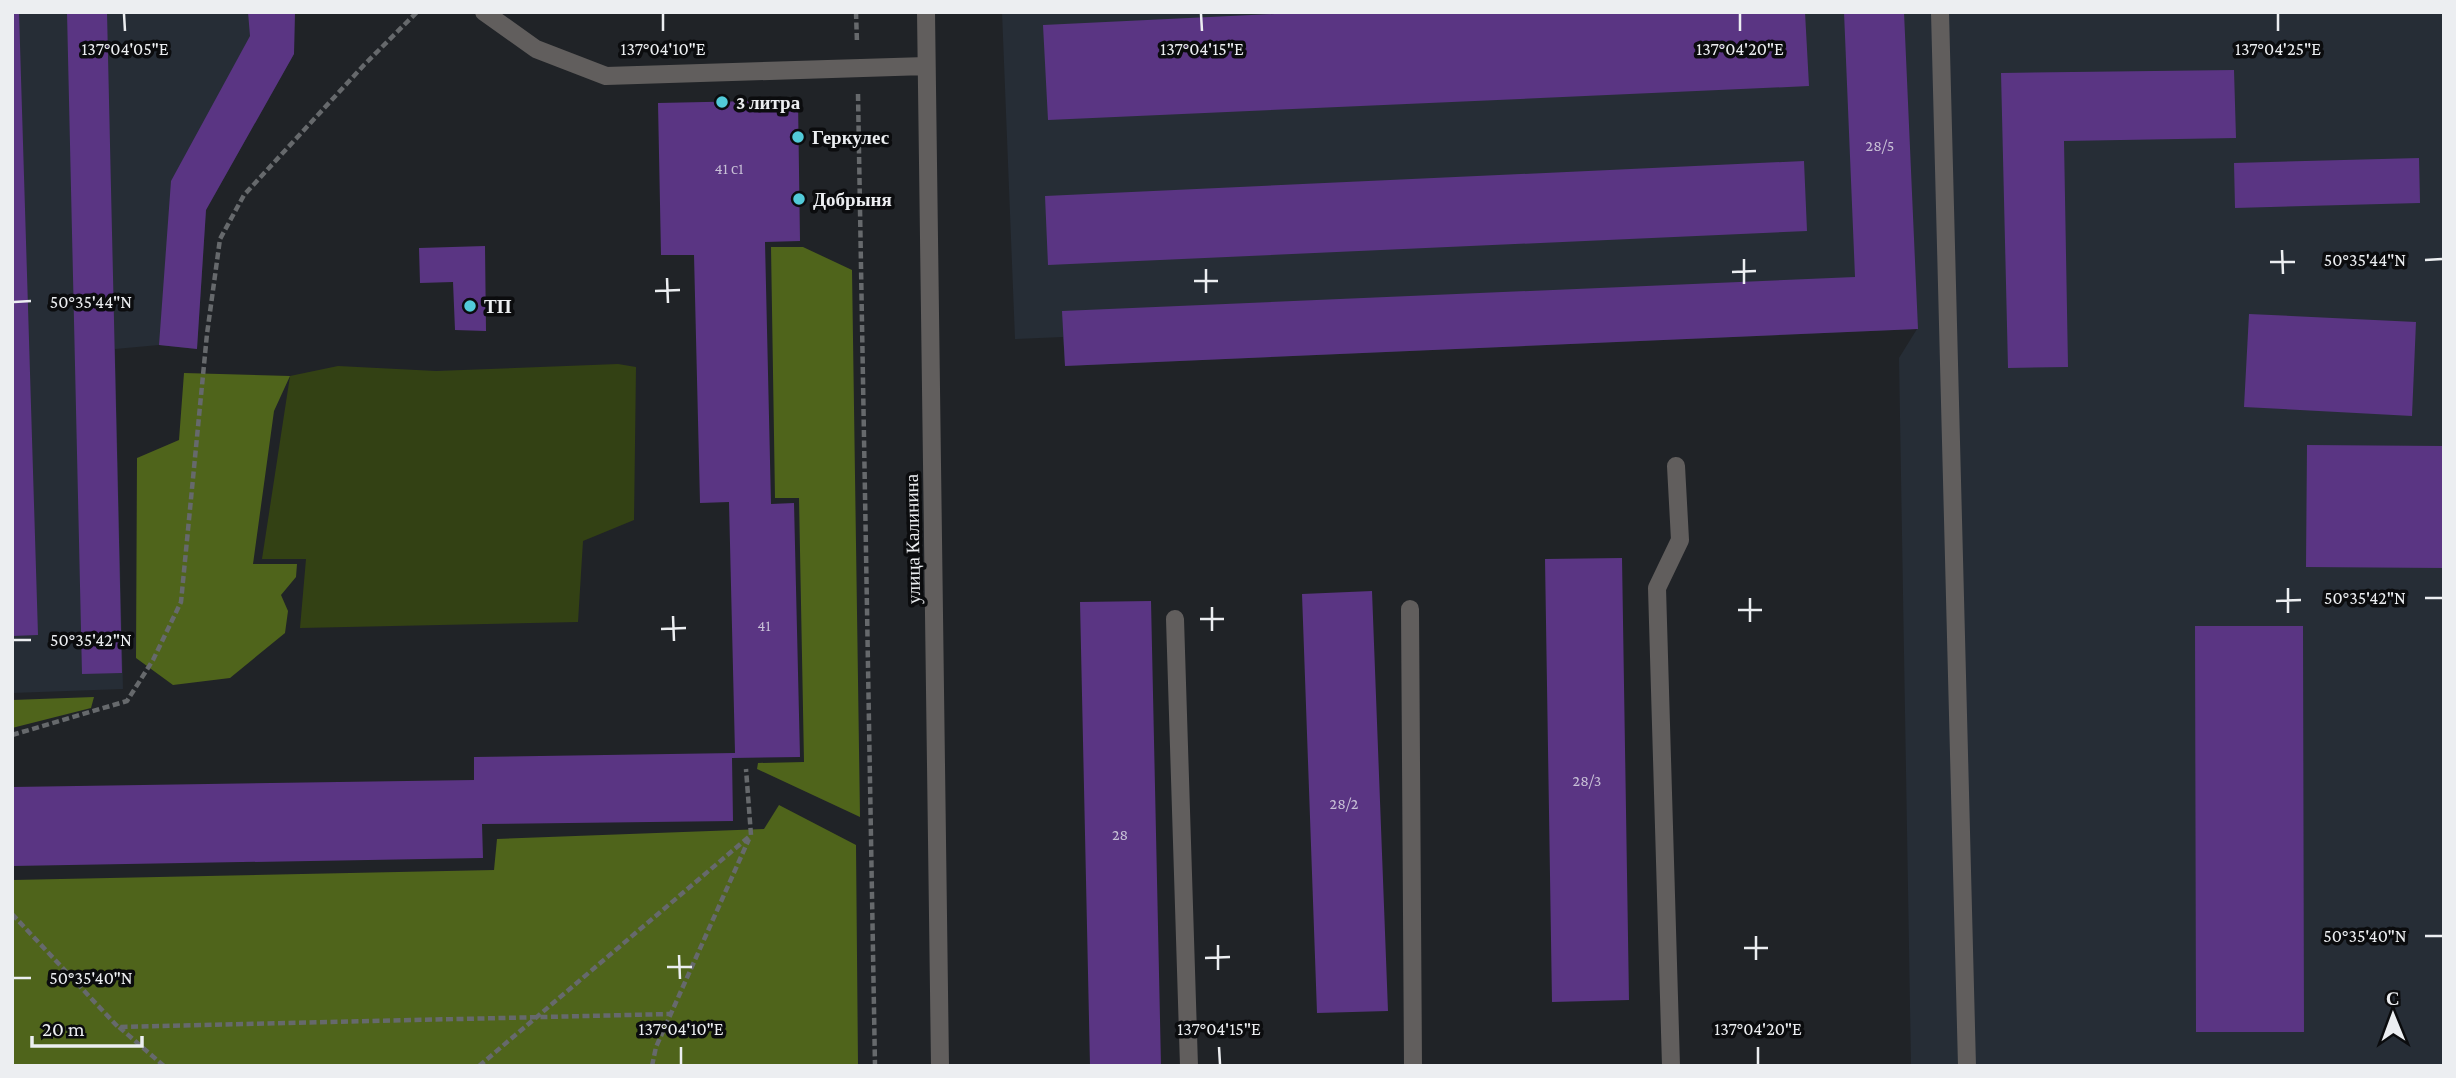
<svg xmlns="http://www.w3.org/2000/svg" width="2456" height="1078" viewBox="0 0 2456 1078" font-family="'Crimson Pro',serif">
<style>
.built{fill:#262d36}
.green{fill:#334114}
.forest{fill:#4f641b}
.building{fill:#5a3583}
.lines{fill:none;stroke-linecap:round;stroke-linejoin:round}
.path{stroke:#66696c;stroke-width:4.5;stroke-dasharray:7 3.5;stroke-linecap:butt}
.minor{stroke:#615e5d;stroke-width:18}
.ticks{fill:none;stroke:#eceef1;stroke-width:2.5}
.poi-dot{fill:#52cbd9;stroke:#0b0c0e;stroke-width:2.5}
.labels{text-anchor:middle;stroke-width:7;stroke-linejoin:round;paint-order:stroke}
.number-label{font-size:16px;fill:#c8c0d6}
.poi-label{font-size:19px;font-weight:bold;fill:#eceef1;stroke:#0b0c0e;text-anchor:start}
.street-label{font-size:19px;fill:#eceef1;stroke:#0b0c0e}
.ticks-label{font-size:18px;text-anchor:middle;fill:#eceef1;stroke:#0b0c0e;stroke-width:7;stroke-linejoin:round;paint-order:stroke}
</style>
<rect width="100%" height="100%" fill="#202327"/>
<path class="built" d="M12,12H295L294,54L206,210L197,349L159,345L115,349L123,689L12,693Z
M1002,12H2444V1066H1911L1899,358L1917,329L1065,366L1063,337L1015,339Z"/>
<path class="green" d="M618,364L636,367L634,520L583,541L578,622L300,628L306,559H262L290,376L338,366L436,371Z"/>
<path class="forest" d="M771,247H803L852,270L860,817L757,769L758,763L804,762L799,498H775Z
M184,373L290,376L274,411L253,564H297L296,577L281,595L288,611L285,633L230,678L173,685L136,658L137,458L179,440Z
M94,697L91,708L12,728V700Z
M779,805L856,845L858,1066H12V880L494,870L497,839L764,829Z"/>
<path class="building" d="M12,12H19L38,635L12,636Z
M67,12H107L122,673L82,674Z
M248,12H295L294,54L206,210L197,349L159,345L171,181L250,36Z
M1316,12H1805L1809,86L1048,120L1043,25Z
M1844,12H1904L1918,329L1065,366L1062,311L1855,277Z
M2234,70L2236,138L2064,141L2068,367L2008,368L2001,73Z
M798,100L800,241L765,242L771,504L794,503L800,757L732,758L733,821L482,824L483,858L12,866V787L474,780V757L735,753L729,502L700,503L694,255H661L658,103Z
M2419,158L2420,203L2235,208L2234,163Z
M1804,161L1807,231L1048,265L1045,196Z
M485,246L486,331L455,330L453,282L420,283L419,248Z
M2249,314L2416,322L2412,416L2244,407Z
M2307,445L2444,446V568L2306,567Z
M1622,558L1629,1000L1552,1002L1545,559Z
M1372,591L1388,1011L1317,1013L1302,594Z
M1151,601L1161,1066H1090L1080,602Z
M2195,626H2303L2304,1032H2196Z"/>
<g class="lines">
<path class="path" d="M856,12L857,43
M858,94L875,1066
M12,735L127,701L153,660L181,602L207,334L220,239L244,195L364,65L417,12
M12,914L118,1027L671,1014
M119,1027L164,1066
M479,1066L751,835L746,769
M652,1066L656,1047L749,839"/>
<path class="minor" d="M484,12L536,49L606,76L926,66
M926,12L940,1066
M1940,12L1967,1066
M1410,609L1413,1066
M1175,619L1189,1066
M1671,1066L1657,588L1680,540L1676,466"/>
</g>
<path class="ticks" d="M124,14L125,31M663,14V31M1201,14L1202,31M1740,14V31M2278,14V31M2282,250L2283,274M1744,259V284M2425,260L2442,259M2270,262H2295M1206,269V293M1732,272L1756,271M667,278L668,303M1194,281H1218M655,291L680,290M14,302L31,301M2288,588V613M1750,598V622M2425,598H2442M2276,601L2301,600M1212,607V631M1738,610H1762M673,616L674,641M1200,619H1224M661,629L686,628M14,640H31M1756,936V960M2425,936H2442M1218,945V970M1744,948H1768M679,955L680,979M1205,958L1230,957M667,967H692M14,978H31M681,1047V1064M1219,1047L1220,1064M1758,1047V1064"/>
<g class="poi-dot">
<circle cx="722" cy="102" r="7"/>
<circle cx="798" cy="137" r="7"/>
<circle cx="799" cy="199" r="7"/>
<circle cx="470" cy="306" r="7"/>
</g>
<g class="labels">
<g class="number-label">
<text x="1880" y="151">28/5</text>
<text x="729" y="174">41 с1</text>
<text x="764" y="631">41</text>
<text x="1587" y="786">28/3</text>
<text x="1344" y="809">28/2</text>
<text x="1120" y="840">28</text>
</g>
<g class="poi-label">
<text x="736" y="109">3 литра</text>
<text x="812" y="144">Геркулес</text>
<text x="813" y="206">Добрыня</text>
<text x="484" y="313">ТП</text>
</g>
<g class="street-label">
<text transform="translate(912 539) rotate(-91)" y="7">улица Калинина</text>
</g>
</g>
<g class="ticks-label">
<text x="125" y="55">137°04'05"E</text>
<text x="663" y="55">137°04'10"E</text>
<text x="1202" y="55">137°04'15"E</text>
<text x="1740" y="55">137°04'20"E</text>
<text x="2278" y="55">137°04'25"E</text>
<text x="2365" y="266">50°35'44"N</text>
<text x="91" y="308">50°35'44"N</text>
<text x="2365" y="604">50°35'42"N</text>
<text x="91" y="646">50°35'42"N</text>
<text x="2365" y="942">50°35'40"N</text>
<text x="91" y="984">50°35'40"N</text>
<text x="681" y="1035">137°04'10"E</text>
<text x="1219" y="1035">137°04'15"E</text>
<text x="1758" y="1035">137°04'20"E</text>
</g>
<rect width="2456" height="1078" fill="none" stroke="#eceef1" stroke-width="28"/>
<g transform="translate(2393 1015) rotate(359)" stroke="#0b0c0e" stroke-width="5" paint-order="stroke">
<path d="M0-5L12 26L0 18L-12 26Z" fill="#eceef1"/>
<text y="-10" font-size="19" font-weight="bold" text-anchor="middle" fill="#eceef1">С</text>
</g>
<path d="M32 1036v10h110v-10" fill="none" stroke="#eceef1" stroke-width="3.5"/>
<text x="42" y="1036" font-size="21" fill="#eceef1" stroke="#0b0c0e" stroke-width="5" paint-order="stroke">20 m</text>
</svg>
